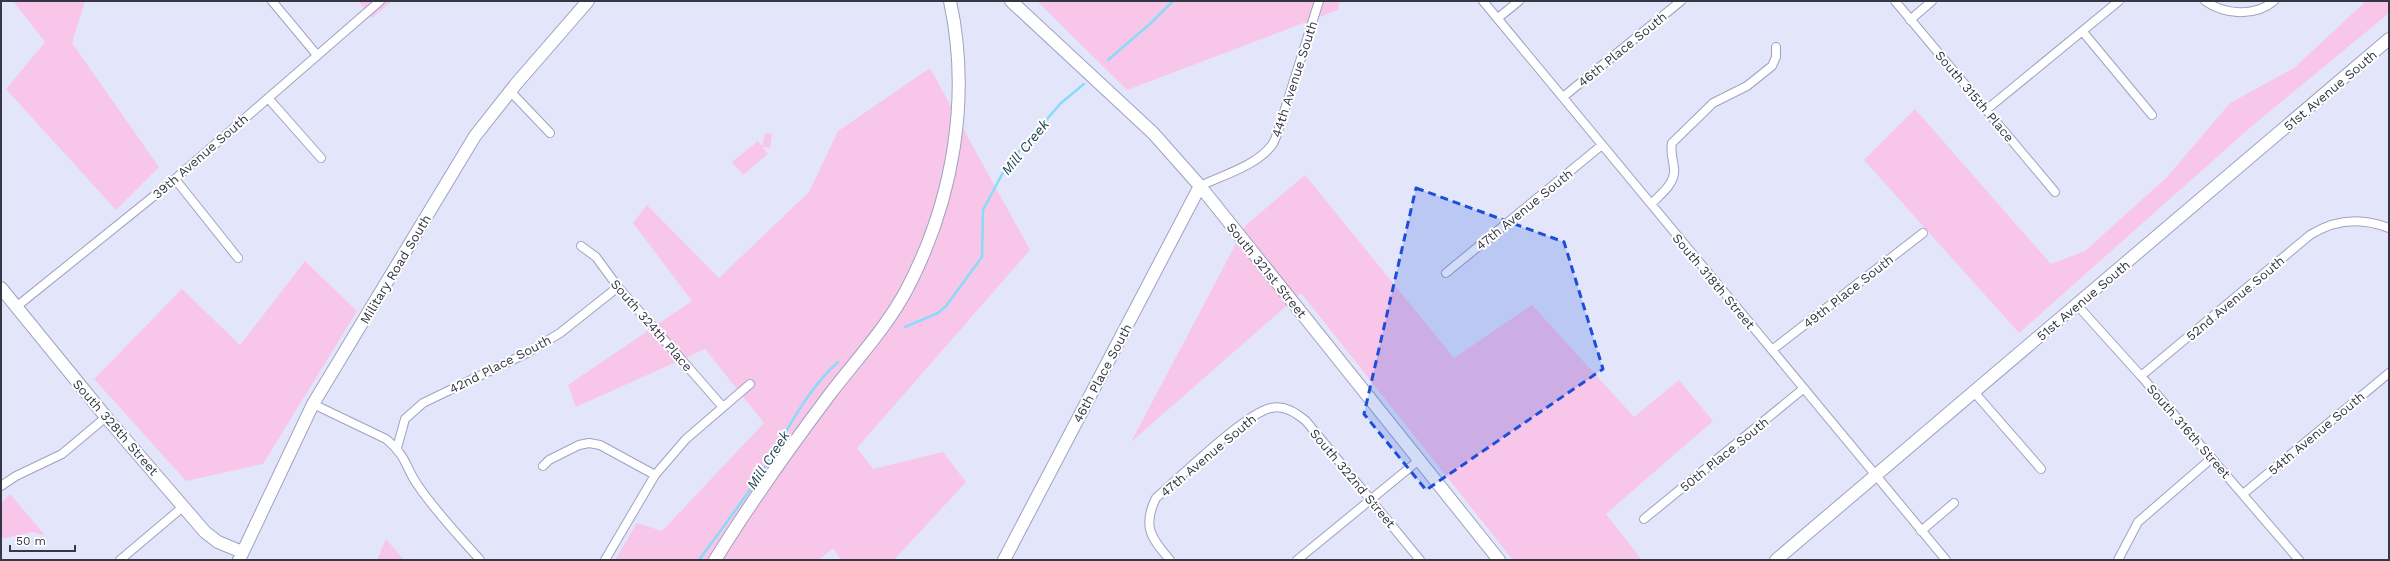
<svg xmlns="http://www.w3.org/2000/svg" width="2390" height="561" viewBox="0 0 2390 561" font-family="'Work Sans',sans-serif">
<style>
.green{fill:#f8c6e9}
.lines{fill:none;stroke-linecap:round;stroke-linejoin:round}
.stream{stroke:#88dcf8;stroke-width:2.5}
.street-casing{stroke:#9ea2c2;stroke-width:10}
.secondary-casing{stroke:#9ea2c2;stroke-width:14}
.street{stroke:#fff;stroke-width:8}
.secondary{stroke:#fff;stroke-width:12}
.marked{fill:#1d4ed8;fill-opacity:0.2;stroke:#1d4ed8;stroke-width:3;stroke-dasharray:8 5;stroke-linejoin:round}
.labels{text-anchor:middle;stroke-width:4;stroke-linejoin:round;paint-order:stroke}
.street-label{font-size:13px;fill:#353744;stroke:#fff}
.water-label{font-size:14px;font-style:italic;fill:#214754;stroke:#fff}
</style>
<rect width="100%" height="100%" fill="#e3e6fa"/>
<path class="green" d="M13,1H85L72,43L159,167L116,210L6,89L45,42Z
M358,1H392L372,18Z
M1037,1H1340L1338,10L1127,90Z
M2366,1H2389V13L2252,126L2019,333L1864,160L1915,109L2051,264L2085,251L2167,177L2230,103L2294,68Z
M930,68L1030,250L857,448L873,469L943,452L966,482L894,560H841L833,548L819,560H615L637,523L662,531L764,423L705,349L576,407L568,385L692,301L633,223L647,205L719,278L809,192L838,131Z
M765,133L772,134L770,148L762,147L768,154L743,175L732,162L758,141L762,146Z
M1305,175L1454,358L1532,305L1634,417L1679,380L1713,421L1606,514L1642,560H1513L1301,293L1131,442L1246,225Z
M305,261L357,311L263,464L186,481L94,379L182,289L240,345Z
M10,494L44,534L43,535L33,532L1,539V503Z
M386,539L404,560H377Z"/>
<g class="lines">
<path class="stream" d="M1108,60L1152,22L1173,1
M905,327L938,313L946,306L982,257L983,210L1007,165L1061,103L1084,84
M699,560C719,532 741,504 760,475C784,438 804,392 838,362"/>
<g class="street-casing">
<path id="street" d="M272,1L317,55
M1483,1L1946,560
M1895,1L2055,192
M2205,1C2225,15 2255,17 2274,1
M1498,18L1519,1
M1910,20L1932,1
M2083,32L2152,115
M510,91L550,133
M1563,97L1681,1
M268,98L321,158
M1986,110L2119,1
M175,179L238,258
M1200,186C1223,175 1256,166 1272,145C1276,139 1278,131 1280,125L1319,1
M1651,204C1661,194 1676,183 1674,168C1673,158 1670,153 1672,143L1713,103L1747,86L1772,66L1776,57V47
M581,246L596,257L618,287L722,406
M1446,273L1602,145
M2077,305L2141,376L2299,560
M16,307L175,179L380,1
M1772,350L1923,233
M2141,376L2310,235C2335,219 2361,217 2389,228
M1974,392L2041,469
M313,404L386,439C408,457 405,468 419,487C437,513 459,536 480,560
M397,448L405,419L423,403L527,353L560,333L618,287
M543,466L549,460L579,445L589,443L600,445L655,475
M1,486L16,476L62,454L106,417
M2243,494L2389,373
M1644,519L1803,389
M1921,531L1954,503
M120,560L184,506
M605,560L655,475L686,439L750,384
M1170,560C1151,538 1142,526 1156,498C1179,478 1247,412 1271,408C1285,405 1296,413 1306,421L1420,560
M1297,560L1419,460
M2118,560L2138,522L2212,458"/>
</g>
<g class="secondary-casing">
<path id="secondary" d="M1011,1L1153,133L1200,186L1499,560
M1,288L106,417L205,532L218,542L242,552
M239,560L313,404L475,136L516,84L588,1
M715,560C749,505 791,446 830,394C856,360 887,327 907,289C953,201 971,98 950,1
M1004,560L1200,186
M1776,560L2389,39"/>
</g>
<use href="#street" class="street"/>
<use href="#secondary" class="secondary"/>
</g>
<path class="marked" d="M1416,188L1564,242L1603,369L1426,490L1364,414Z"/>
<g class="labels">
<g class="street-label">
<text transform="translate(1622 49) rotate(-39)" y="5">46th Place South</text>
<text transform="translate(1294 79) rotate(-72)" y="5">44th Avenue South</text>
<text transform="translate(2330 90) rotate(-40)" y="5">51st Avenue South</text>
<text transform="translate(1975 96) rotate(50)" y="5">South 315th Place</text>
<text transform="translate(200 156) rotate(-41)" y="5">39th Avenue South</text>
<text transform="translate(1524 209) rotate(-39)" y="5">47th Avenue South</text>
<text transform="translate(395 269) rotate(-59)" y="5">Military Road South</text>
<text transform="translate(1267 270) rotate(51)" y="5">South 321st Street</text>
<text transform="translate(1714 281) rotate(50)" y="5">South 318th Street</text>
<text transform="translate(1848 291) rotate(-38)" y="5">49th Place South</text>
<text transform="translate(2235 298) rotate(-40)" y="5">52nd Avenue South</text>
<text transform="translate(2083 300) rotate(-40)" y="5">51st Avenue South</text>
<text transform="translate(652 325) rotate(49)" y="5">South 324th Place</text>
<text transform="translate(500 364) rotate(-27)" y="5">42nd Place South</text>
<text transform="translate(1102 373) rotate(-62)" y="5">46th Place South</text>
<text transform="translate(116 427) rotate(49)" y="5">South 328th Street</text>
<text transform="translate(2189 431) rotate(49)" y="5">South 316th Street</text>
<text transform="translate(2316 433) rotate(-40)" y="5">54th Avenue South</text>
<text transform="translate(1724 454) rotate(-39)" y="5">50th Place South</text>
<text transform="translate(1208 455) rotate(-40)" y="5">47th Avenue South</text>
<text transform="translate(1353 478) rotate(50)" y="5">South 322nd Street</text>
</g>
<g class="water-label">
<text transform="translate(1025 147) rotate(-51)" y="5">Mill Creek</text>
<text transform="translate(768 460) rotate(-57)" y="5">Mill Creek</text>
</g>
</g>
<rect width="2390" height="561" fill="none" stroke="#353744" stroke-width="4"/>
<path d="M10 545v6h65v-6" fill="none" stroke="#353744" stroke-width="2"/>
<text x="16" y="545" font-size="12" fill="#353744" stroke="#ffffff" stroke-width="3" paint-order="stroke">50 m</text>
</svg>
